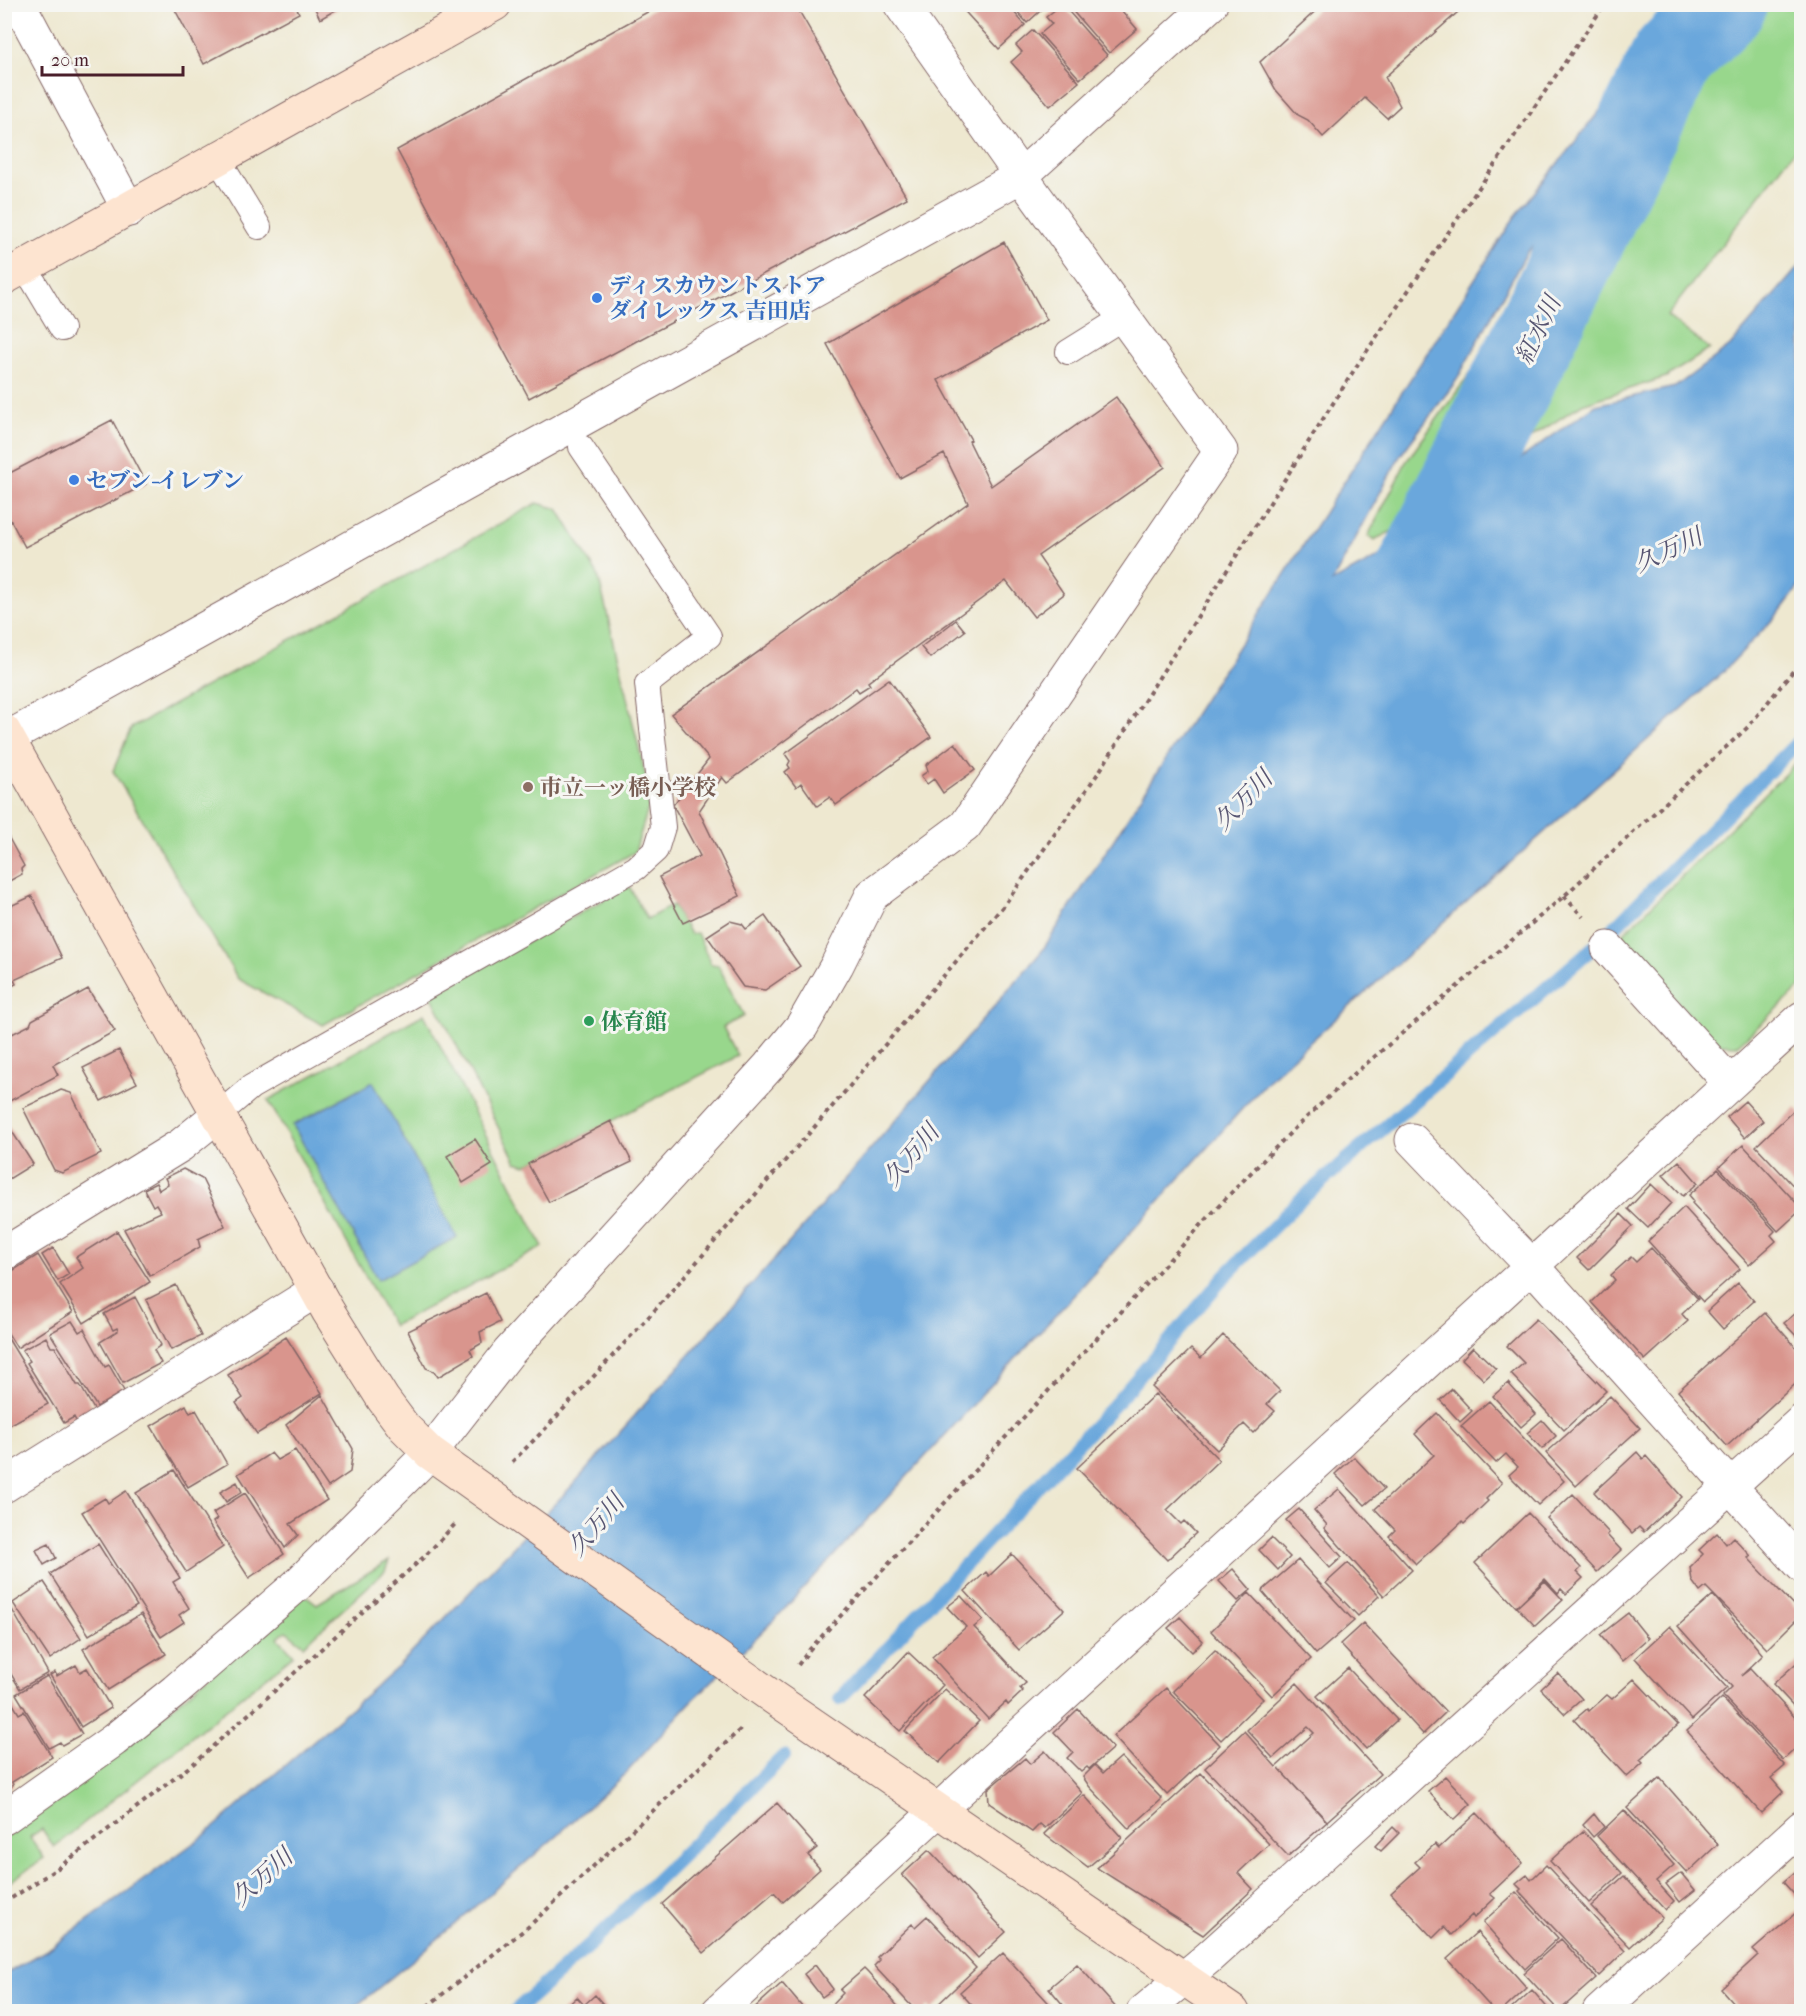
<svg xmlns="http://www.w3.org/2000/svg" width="1806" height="2016" viewBox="0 0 1806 2016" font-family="'IM FELL French Canon','Noto Serif JP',serif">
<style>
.green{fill:#98d78c;stroke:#717b5c;stroke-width:1.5}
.water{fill:#6ba7dc;stroke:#5a6384;stroke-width:1.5}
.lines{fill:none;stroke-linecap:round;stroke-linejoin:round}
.stream{stroke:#6ba7dc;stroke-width:14}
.river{stroke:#6ba7dc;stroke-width:84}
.building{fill:#d9958d}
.lane-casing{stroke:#836565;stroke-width:26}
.street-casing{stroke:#836565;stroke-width:35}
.secondary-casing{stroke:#836565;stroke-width:35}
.path{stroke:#836565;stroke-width:4;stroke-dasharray:4.5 4.5;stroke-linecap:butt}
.lane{stroke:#fff;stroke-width:24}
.street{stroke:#fff;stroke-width:33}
.secondary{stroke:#fde4d0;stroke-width:33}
.shop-dot{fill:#3f7fe0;stroke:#f6f6f2;stroke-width:2}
.education-dot{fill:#8d6e63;stroke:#f6f6f2;stroke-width:2}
.leisure-dot{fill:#2e9e5b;stroke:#f6f6f2;stroke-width:2}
.labels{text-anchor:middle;stroke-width:6;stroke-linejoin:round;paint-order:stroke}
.shop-label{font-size:22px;font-weight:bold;fill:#366cbe;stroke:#f6f6f2;text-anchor:start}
.education-label{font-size:22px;font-weight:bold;fill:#785e54;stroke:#f6f6f2;text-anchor:start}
.leisure-label{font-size:22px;font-weight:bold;fill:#27864d;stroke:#f6f6f2;text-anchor:start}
.water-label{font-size:24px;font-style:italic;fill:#575572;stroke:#f6f6f2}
</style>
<rect width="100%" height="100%" fill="#f6f6f2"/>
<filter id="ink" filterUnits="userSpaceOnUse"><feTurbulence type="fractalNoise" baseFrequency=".0167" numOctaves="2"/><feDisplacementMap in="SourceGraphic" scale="12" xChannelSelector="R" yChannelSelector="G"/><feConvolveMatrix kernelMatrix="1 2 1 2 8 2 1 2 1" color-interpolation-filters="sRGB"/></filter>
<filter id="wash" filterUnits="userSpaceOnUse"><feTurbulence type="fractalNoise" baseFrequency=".008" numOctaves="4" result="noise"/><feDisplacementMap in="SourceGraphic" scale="24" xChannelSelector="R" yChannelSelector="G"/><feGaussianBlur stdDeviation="1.35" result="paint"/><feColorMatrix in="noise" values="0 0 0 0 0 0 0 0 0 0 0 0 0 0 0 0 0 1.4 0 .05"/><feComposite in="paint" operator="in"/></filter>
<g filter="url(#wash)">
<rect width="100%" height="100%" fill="#eee8d0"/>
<path class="green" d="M1771,5H1801V142L1667,316L1710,349L1666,377L1582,404L1505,455L1411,522L1374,540L1368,536L1406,462L1513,314L1540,265L1702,81Z
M537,503L558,509L598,575L651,799L635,852L323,1025L238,979L113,771L131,728Z
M1801,758V987L1738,1045L1715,1044L1619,938Z
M629,886L647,919L673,905L690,934L697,933L711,964L718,965L744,1016L723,1027L738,1056L526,1165L516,1162L431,995Z
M424,1014L543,1247L393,1326L268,1100Z
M389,1560L385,1571L304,1645L286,1631L278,1638L294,1655L54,1847L42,1829L30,1837L44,1858L5,1885L4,1839L106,1764L304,1594L317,1604Z"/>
<path class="water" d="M1688,5H1757L1626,149L1527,252L1456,381L1400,456L1332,582L1396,547L1596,405L1675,387L1730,346L1801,264V584L1779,613L1722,673L1270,1078L1077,1292L842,1547L779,1615L689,1704L628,1771L562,1831L418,1956L350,2011H5L4,1975L50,1948L206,1834L398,1667L571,1487L810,1219L1042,951L1514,218L1662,33Z
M373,1082L457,1237L378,1280L293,1125Z"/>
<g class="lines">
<path class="stream" d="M840,1699L1116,1403L1225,1276L1298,1202L1602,940L1802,738
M514,2012L595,1940L784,1756"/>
<path class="river" d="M1397,614L1673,57L1725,4"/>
</g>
<g id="blocks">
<path class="building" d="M172,4H294L299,13L204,64Z
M313,4H346L320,19Z
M662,4H795L907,198L529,398L397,150Z
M958,4H1007L1025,25L999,49Z
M1011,4H1048L1027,23Z
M1062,4L1107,55L1080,79L1040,34L1052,24L1046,17Z
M1074,4H1116L1137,29L1109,53L1070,8Z
M1323,4H1467L1385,77L1400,106L1387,118L1365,98L1323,137L1308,120L1298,115L1276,90L1260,62Z
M1033,30L1079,82L1050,106L1011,62L1022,52L1016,45Z
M1004,242L1047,320L938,380L971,440L969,441L991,486L1116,397L1165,467L1038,556L1064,594L1034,617L1006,581L868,682L870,685L859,692L856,688L727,783L722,777L699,811L740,896L683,923L659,877L700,856L673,805L709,759L671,714L968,503L944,454L900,478L827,344Z
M112,420L146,484L25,547L4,508V476Z
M956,620L965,631L930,658L921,647Z
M889,679L931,737L836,805L830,797L817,806L801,783L796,787L785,772L790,768L788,765L790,761L785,754Z
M955,743L975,770L943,793L934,779L927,784L921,776L928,771L926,765Z
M4,829L24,866L21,869L22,874L4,884Z
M32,896L62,958L14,980L16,984L10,987L4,975V909Z
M765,916L800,966L765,990L743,987L707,936L730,921L742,924L746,929Z
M88,989L115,1031L53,1065L58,1075L4,1104V1031L10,1029L12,1034L30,1025L32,1020Z
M119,1050L137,1083L101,1101L83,1068Z
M61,1090L71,1093L101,1154L62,1173L54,1170L23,1108Z
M1745,1101L1763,1121L1745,1138L1727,1117Z
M1796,1108L1802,1114V1195L1756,1146Z
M4,1119L33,1164L4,1182Z
M611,1121L632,1162L549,1202L528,1164Z
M475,1139L492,1165L463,1183L447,1156Z
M1743,1145L1802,1209L1778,1231L1719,1167Z
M1679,1161L1698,1183L1683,1196L1663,1175Z
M183,1169L202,1179L225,1226L198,1239L200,1247L150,1276L124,1229L161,1212L156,1204L153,1206L144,1189L156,1183L159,1190L168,1184L165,1178Z
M1718,1169L1775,1231L1771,1235L1776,1241L1749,1265L1692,1203L1694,1201L1689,1195Z
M1651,1184L1671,1203L1648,1228L1628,1209Z
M1684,1207L1740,1269L1703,1302L1648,1241Z
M1621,1214L1633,1226L1589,1270L1577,1258Z
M117,1231L150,1282L84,1323L60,1284L83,1268L76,1257Z
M53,1248L69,1274L58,1281L42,1255Z
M1651,1248L1698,1299L1682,1314L1688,1321L1645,1360L1592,1302L1615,1280L1611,1275L1631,1257L1636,1262Z
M38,1255L73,1312L17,1348L4,1327V1276Z
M1738,1283L1754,1301L1723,1329L1707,1311Z
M176,1285L201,1336L171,1350L146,1300Z
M486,1293L500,1322L480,1332L482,1343L470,1350L473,1356L438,1377L434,1371L426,1368L408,1331Z
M135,1297L161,1345L154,1350L161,1363L123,1383L100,1342L118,1331L117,1328L113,1330L104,1314Z
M1802,1308V1342L1784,1323Z
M1765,1313L1802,1354V1378L1727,1446L1678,1391Z
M1536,1319L1606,1391L1564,1430L1511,1374L1524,1363L1507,1346Z
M72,1321L79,1332L84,1329L105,1367L109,1365L124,1391L97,1407L50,1333Z
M4,1332L48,1404L4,1428Z
M1223,1335L1280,1391L1267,1404L1275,1411L1253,1433L1244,1424L1217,1450L1152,1387L1191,1349L1201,1358Z
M46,1337L51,1347H55L77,1385H80L96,1413L77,1423L74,1417L64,1423L27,1363L30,1361L22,1350Z
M286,1337L322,1393L257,1434L236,1403L243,1398L228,1375Z
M1473,1347L1496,1369L1484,1380L1462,1359Z
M1508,1383L1536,1414L1521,1427L1493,1396Z
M1452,1389L1472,1411L1460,1422L1440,1400Z
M1155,1394L1219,1460L1167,1510L1181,1524L1184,1521L1196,1533L1167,1560L1077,1468Z
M322,1395L353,1449L350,1472L328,1487L286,1425Z
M1610,1396L1640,1428L1576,1486L1546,1453Z
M1489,1401L1564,1481L1538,1505L1509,1475L1518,1467L1506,1454L1496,1463L1461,1426Z
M186,1405L190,1413L196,1410L227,1464L188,1487L151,1426Z
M1437,1413L1502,1483L1486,1499L1488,1501L1464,1524L1462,1522L1416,1564L1389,1536L1395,1530L1375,1509L1434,1455L1415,1434Z
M1542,1420L1556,1436L1542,1449L1527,1433Z
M295,1450L327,1500L290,1524L298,1535L285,1548L238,1474L271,1453L277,1460Z
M1637,1452L1643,1459L1646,1456L1682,1497L1644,1532L1639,1527L1632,1533L1594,1492Z
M1354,1457L1384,1489L1365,1505L1335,1474Z
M174,1470L223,1547L186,1572L136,1493Z
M237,1482L242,1492L226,1502L220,1492Z
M1339,1489L1412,1570L1384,1596L1324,1528L1327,1525L1314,1510Z
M126,1491L180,1578L173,1582L189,1608L179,1615L184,1622L161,1637L82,1512L105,1498L108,1503Z
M245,1493L284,1554L249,1578L213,1522L217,1519L213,1513Z
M1573,1494L1609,1533L1607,1535L1621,1550L1597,1572L1547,1518Z
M1299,1509L1342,1557L1330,1568L1286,1520Z
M1528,1513L1581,1568L1577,1572L1583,1578L1566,1594L1561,1589L1558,1593L1545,1579L1516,1607L1475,1563Z
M1717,1533L1726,1544L1733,1537L1751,1556L1748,1558L1802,1614L1767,1649L1706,1587L1700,1592L1692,1581L1690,1567L1703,1554L1699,1550Z
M1271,1538L1290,1557L1278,1570L1259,1550Z
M49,1544L56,1558L44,1565L36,1550Z
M98,1544L137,1606L89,1635L50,1574Z
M1012,1554L1064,1610L1019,1650L965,1591L986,1572L989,1576Z
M1298,1560L1354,1621L1316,1654L1262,1591Z
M1348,1563L1379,1596L1358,1616L1326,1583Z
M1233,1569L1251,1590L1238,1601L1219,1581Z
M1545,1581L1563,1600L1535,1626L1517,1607Z
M44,1582L81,1638L50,1659L13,1603Z
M1249,1593L1311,1659L1272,1696L1211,1631Z
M1713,1595L1763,1655L1741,1676L1750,1669L1802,1725V1743L1783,1760L1723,1696L1732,1687L1678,1626Z
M961,1596L983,1620L974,1627L1026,1683L1020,1688L1023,1691L1008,1705L1006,1702L988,1719L932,1657L966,1627L947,1607Z
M10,1606L48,1673L20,1689L11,1674L4,1678V1609Z
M1628,1613L1648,1638L1622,1661L1600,1635Z
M141,1614L166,1654L108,1690L83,1649Z
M1180,1617L1203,1641L1192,1652L1168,1628Z
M1363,1623L1446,1712L1423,1734L1340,1644Z
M1670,1626L1727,1688L1692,1720L1635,1658Z
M1215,1650L1263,1699L1221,1740L1173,1691Z
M908,1652L943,1685L900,1731L865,1698Z
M1802,1658V1715L1773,1684Z
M76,1665L80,1672L87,1668L111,1708L81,1727L50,1675L55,1672L57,1676Z
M1348,1668L1397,1720L1366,1749L1317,1696Z
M1558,1673L1582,1699L1565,1714L1541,1689Z
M47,1676L82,1734L62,1745L60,1742L49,1748L16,1694Z
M1634,1679L1678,1725L1640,1760L1643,1763L1627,1777L1574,1720L1587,1709L1589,1711L1607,1695L1612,1699Z
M1297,1683L1380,1774L1327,1821L1279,1769L1327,1822L1288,1856L1205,1768L1244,1731L1276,1767L1314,1733L1308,1727L1273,1758L1247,1730Z
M1166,1688L1220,1745L1167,1795L1113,1736Z
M945,1689L979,1721L939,1763L905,1731Z
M1722,1698L1785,1766L1771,1778L1783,1792L1761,1813L1687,1731Z
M13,1704L19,1714L24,1711L52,1757L12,1782L13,1785L5,1791V1709Z
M1078,1709L1113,1748L1089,1769L1087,1767L1081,1772L1067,1758L1073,1752L1054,1732Z
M1045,1751L1082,1793L1045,1828L1040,1824L1032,1832L989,1803L988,1789L1025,1758L1030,1764Z
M1121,1757L1162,1799L1129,1829L1089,1786L1083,1777L1095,1765L1103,1773Z
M1201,1773L1269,1844L1238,1873L1253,1889L1203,1935L1097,1868Z
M1445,1776L1471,1804L1454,1820L1428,1791Z
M1660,1778L1718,1844L1687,1873L1627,1808Z
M1084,1795L1122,1838L1088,1867L1044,1834Z
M777,1803L817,1848L808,1855L820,1869L783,1902L774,1892L704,1953L662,1904Z
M1624,1810L1674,1865L1656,1881L1674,1901L1665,1910L1597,1836Z
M1477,1813L1523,1863L1490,1894L1495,1898L1474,1918L1472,1915L1451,1935L1444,1927L1433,1938L1391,1893L1420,1867L1415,1862L1435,1844L1439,1848Z
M1594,1814L1604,1827L1593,1837L1583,1825Z
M1393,1827L1399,1833L1381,1851L1375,1846Z
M1583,1831L1622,1873L1589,1903L1550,1861Z
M929,1850L1006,1932L978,1958L902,1875Z
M1546,1865L1625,1951L1599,1976L1519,1891L1521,1889L1516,1884L1527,1875L1531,1880Z
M1802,1866V1903L1783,1882Z
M1681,1873L1695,1890L1680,1902L1666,1884Z
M1624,1876L1662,1918L1630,1947L1591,1906Z
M1516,1892L1558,1938L1525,1969L1483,1922Z
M1798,1911L1802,1915V2012H1741L1721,1989L1758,1955L1753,1950Z
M927,1916L976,1968L932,2010L928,2006L923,2012H917L874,1966L880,1960L877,1957L912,1924L915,1927Z
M1477,1932L1527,1988L1501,2012H1495L1447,1959Z
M1561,1939L1596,1978L1559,2011L1524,1973Z
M1003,1953L1057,2012H978L960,1992Z
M1077,1964L1118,2010L1116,2012H1069L1049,1988Z
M815,1965L833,1989L822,1997L804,1974Z
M864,1969L868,1973L903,2012H825L843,1993L840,1990Z
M782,1983L803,2008L799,2012H750Z
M1532,1990L1551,2012H1508Z
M595,1995L610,2012H561L577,1997L584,2005Z"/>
</g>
</g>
<g filter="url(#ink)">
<use href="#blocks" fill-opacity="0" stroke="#836565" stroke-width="1.5"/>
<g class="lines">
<g class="lane-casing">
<path id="lane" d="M218,159L259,227
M25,267L62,329
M1068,352L1124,317
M218,1115L251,1087L636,868L656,850L663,827L647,684L709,636L581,447"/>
</g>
<g class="street-casing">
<path id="street" d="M19,4L129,210
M4,740L1021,176L1211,4
M1608,948L1730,1083
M1412,1140L1531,1265L1802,1566
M4,1254L181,1145L218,1115
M4,1486L317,1290
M4,1818L114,1740L175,1691L297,1585L404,1479L430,1453L509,1352L769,1066L802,1026L837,965L872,895L965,826L1221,451L1021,176L900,4
M718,2012L1802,1018
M1143,2012L1208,1958L1802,1421
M1599,2012L1802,1827"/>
</g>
<g class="secondary-casing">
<path id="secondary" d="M4,278L495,4
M4,731L328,1311L383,1399L404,1427L430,1453L774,1698L1233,2012"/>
</g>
<path class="path" d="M1564,896L1583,917
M512,1462L546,1428L654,1311L831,1108L1005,904L1099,772L1358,364L1605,4
M798,1665L810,1649L1229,1195L1296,1127L1347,1080L1564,896L1748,727L1802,660
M4,1903L58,1868L193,1764L426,1555L457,1522
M420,2012L528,1927L743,1727"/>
<use href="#lane" class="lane"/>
<use href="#street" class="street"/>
<use href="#secondary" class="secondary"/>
</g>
</g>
<g class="shop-dot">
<circle cx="597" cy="298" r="6"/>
<circle cx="74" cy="480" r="6"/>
</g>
<circle class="education-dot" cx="528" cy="787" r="6"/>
<circle class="leisure-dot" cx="589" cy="1021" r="6"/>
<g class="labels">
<g class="shop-label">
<text x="609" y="293">ディスカウントストア<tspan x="609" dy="25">ダイレックス 吉田店</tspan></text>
<text x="86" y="488">セブン-イレブン</text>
</g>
<g class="education-label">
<text x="540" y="795">市立一ッ橋小学校</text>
</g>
<g class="leisure-label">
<text x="601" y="1029">体育館</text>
</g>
<g class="water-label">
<text transform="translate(1538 330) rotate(-64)" y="8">紅水川</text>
<text transform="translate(1668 550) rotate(-25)" y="8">久万川</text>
<text transform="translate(1243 800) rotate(-46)" y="8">久万川</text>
<text transform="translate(911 1155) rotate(-50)" y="8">久万川</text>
<text transform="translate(596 1525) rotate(-50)" y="8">久万川</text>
<text transform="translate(262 1877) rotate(-42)" y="8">久万川</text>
</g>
</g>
<rect width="1806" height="2016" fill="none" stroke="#f6f6f2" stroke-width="24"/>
<path d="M42 66v9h141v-9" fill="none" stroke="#4a1f2b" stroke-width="3"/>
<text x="51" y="66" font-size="18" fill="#4a1f2b" stroke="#f6f6f2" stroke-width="4.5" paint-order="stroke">20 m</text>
</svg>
